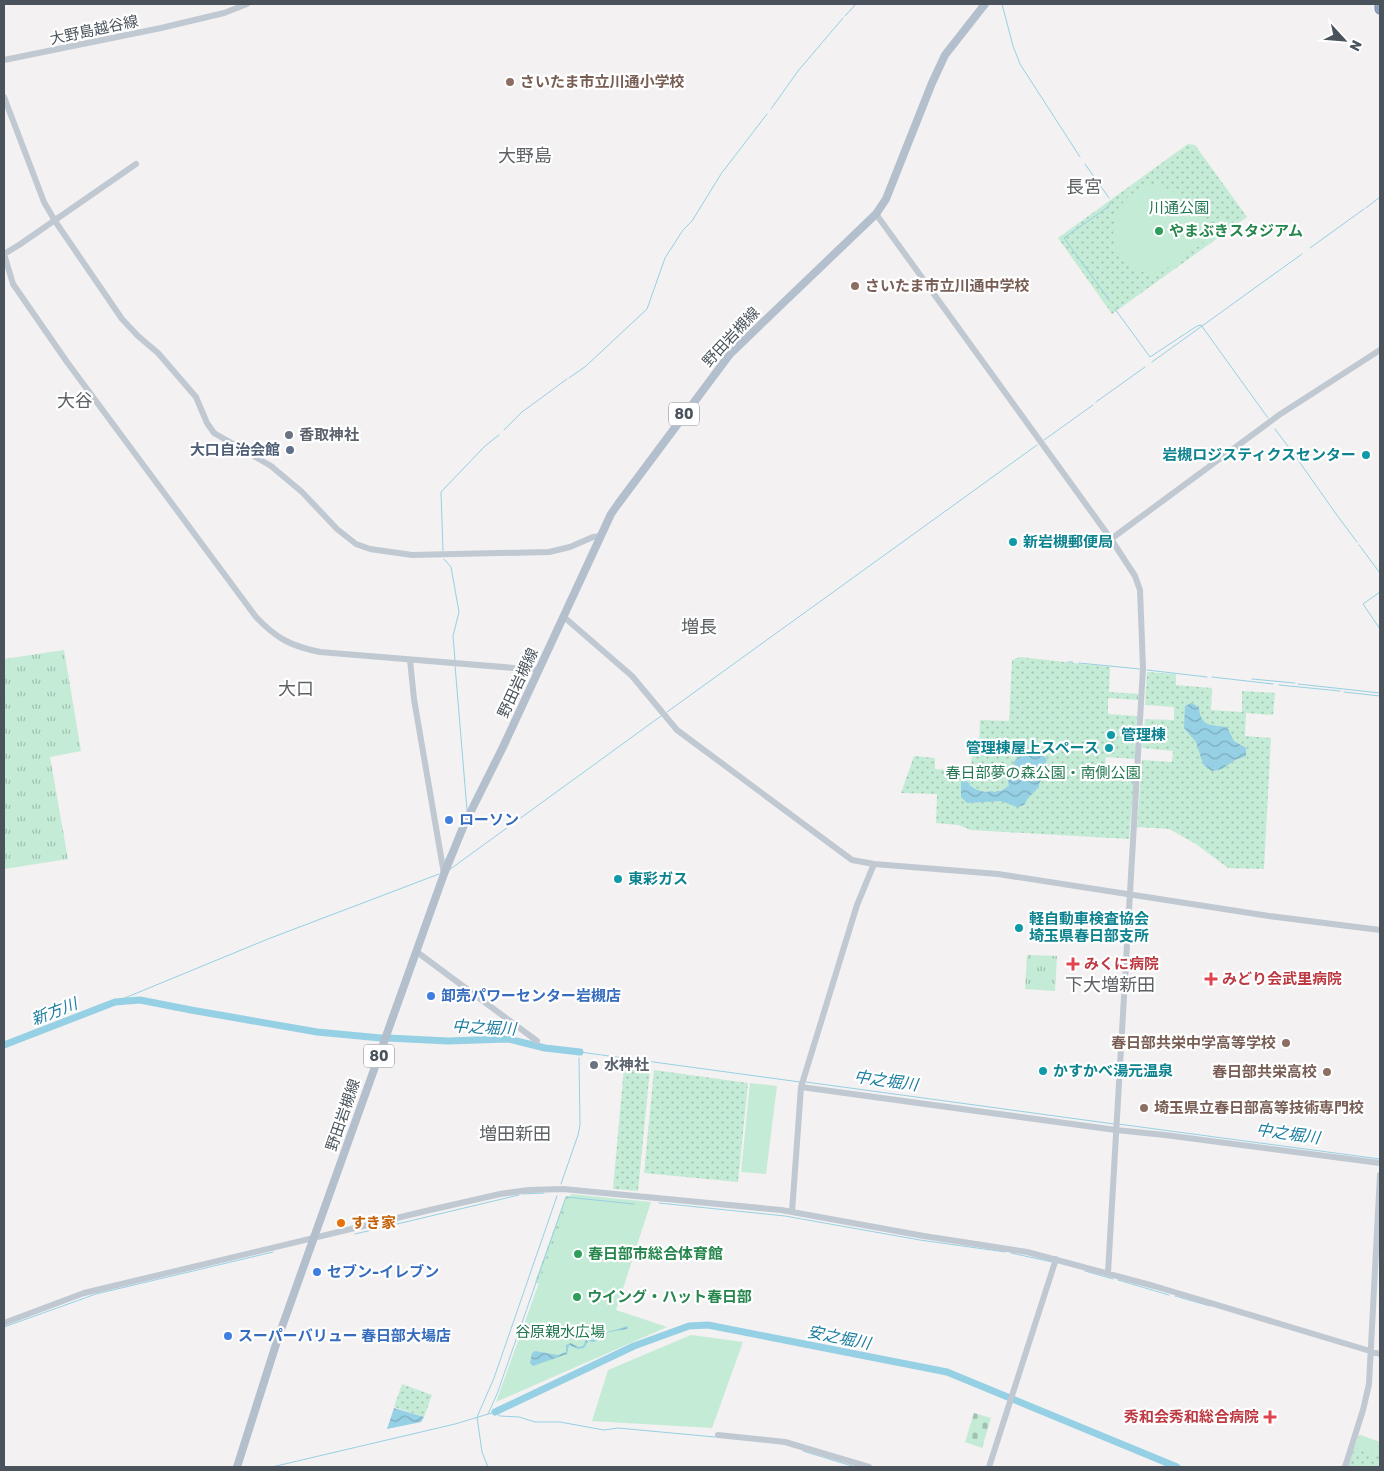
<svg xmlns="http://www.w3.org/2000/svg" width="1384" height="1471" viewBox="0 0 1384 1471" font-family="Rubik,'Noto Sans JP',sans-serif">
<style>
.grass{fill:url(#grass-tufts)}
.cemetery{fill:url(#cemetery-stones)}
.park{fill:url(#park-dots)}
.pitch{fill:#c4ebd5}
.water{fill:url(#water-waves)}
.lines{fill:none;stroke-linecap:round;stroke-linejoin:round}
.stream{stroke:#96d0e4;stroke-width:1}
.river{stroke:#96d0e4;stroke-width:7}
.highway-casing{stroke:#798ca6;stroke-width:11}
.secondary{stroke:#c0c8d2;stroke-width:6}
.primary{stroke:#b3bfcc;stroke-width:8}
.highway{stroke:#8da1ba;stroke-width:9}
.education-dot{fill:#8d6e63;stroke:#fff;stroke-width:2}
.leisure-dot{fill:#2e9e5b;stroke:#fff;stroke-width:2}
.worship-dot{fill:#6b7280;stroke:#fff;stroke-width:2}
.service-dot{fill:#5c6f8a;stroke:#fff;stroke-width:2}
.culture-dot{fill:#0f9aa8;stroke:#fff;stroke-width:2}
.shop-dot{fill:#3f7fe0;stroke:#fff;stroke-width:2}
.health-dot{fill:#e0444e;stroke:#fff;stroke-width:2}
.food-dot{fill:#e8710a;stroke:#fff;stroke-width:2}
.labels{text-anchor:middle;stroke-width:4.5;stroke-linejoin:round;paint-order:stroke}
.shield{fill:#fff;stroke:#80878d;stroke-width:1}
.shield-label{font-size:14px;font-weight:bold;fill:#4a535c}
.street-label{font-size:15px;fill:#4a535c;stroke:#fff}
.education-label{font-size:15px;font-weight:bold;fill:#785e54;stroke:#fff;text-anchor:start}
.park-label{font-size:15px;fill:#217850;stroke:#fff}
.leisure-label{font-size:15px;font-weight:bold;fill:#27864d;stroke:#fff;text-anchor:start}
.worship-label{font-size:15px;font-weight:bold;fill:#5b616d;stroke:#fff;text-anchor:start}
.service-label{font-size:15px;font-weight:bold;fill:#4e5e75;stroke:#fff;text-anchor:end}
.culture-label{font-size:15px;font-weight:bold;fill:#0d838f;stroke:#fff;text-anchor:start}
.shop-label{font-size:15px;font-weight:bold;fill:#366cbe;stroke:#fff;text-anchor:start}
.health-label{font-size:15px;font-weight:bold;fill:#be3a42;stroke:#fff;text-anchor:start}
.food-label{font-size:15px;font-weight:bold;fill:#c56008;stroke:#fff;text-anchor:start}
.water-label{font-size:16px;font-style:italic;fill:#1b7d9f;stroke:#fff}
.quarter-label{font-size:18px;fill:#5e6165;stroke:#fff}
</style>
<defs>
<pattern id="grass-tufts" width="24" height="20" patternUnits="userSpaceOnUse" patternTransform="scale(1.25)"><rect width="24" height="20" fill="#c4ebd5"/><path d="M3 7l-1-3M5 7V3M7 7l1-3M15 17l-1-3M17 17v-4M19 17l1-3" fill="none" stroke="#a1c1b0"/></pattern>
<pattern id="cemetery-stones" width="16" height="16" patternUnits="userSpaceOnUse" patternTransform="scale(1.25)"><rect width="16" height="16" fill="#c4ebd5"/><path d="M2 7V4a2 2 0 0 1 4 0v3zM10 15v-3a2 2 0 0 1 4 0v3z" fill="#a1c1b0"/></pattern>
<pattern id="park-dots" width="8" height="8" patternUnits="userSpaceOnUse" patternTransform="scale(1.25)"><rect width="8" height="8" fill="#c4ebd5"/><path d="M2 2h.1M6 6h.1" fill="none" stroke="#a1c1b0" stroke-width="1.8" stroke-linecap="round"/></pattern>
<pattern id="water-waves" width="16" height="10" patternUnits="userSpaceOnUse" patternTransform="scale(1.25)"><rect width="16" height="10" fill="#96d0e4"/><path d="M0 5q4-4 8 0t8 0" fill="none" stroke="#7cabbc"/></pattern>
</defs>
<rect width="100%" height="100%" fill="#f3f1f1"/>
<path class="grass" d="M64,650L81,751L50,757L68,859L4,869V659Z
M1027,955L1057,956L1055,991L1025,989Z"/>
<path class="cemetery" d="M974,1413L991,1418L982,1448L965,1442Z"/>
<path class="park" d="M1188,144L1195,145L1247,217L1112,314L1058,238Z
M1020,657L1110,667L1109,692L1139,694L1138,700L1108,698V714L1137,716L1135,759L1106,757L1104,778L1134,780L1129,839L971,830L958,825L936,823L937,794L901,793L914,756L935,758V769L971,772L972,748H979L980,720L1009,721L1012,660Z
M1147,672L1176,674V685L1212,688L1211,710L1242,712V691L1275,693L1273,715L1246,713L1245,736L1271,738L1264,869L1228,868L1196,844L1169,829L1137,827L1142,760L1172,762L1173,751L1142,748L1145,719L1174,720V707L1145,705Z
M624,1067L650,1069L638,1191L613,1189Z
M654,1070L748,1083L738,1182L644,1173Z
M566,1196L631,1202L539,1284L535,1282Z
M402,1384L432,1395L424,1417L394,1407Z
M1359,1435L1380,1442V1467H1347Z"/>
<path class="pitch" d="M1157,185C1170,188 1200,207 1205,220C1207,226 1206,238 1203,243L1162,272C1155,276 1148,274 1140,271C1096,252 1110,187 1157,185Z
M750,1083L777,1086L766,1174L741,1172Z
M571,1194L651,1202L616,1310L667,1327L496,1402Z
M691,1335L743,1342L712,1428L592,1421L608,1370Z
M1360,1435L1380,1442L1377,1455L1356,1448Z"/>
<path class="water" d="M1191,703L1199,707C1200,727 1211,725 1227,727L1234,741L1246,748V756L1235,760L1222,769L1212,771L1209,769L1203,764L1196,742L1184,728L1185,706Z
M1027,751H1034L1036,754L1037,753L1038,755L1044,756L1047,760L1044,768V775L1039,784V787L1028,798L1024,805L1017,807L1001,801L967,803L961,797V782L964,779L970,784L969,785C973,788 980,792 986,792C988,792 990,791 993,791V793L997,791H1001L1009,786L1008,782L1015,760Z
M627,1326L628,1327L627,1329L609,1332L594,1342L588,1341L584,1348L578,1349L569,1345L567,1354L533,1366L530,1363L532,1353L535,1351L558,1355L566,1352V1345L571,1343L578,1347L583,1346L586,1340H594C603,1331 615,1331 627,1326Z
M394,1408L424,1417L421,1422L387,1429Z"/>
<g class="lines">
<path class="stream" d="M1002,4L1013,46L1020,64L1080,157
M845,16L856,4
M771,109L798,71L843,18
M1085,164L1109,198
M1366,208L1380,197
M1310,248L1364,209
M1110,301L1064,238L1108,207L1111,202
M1115,309L1150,357L1197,326L1201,325L1268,418
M1152,362L1302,254
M569,378L586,366L647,309L665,258L683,230L692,221L721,174L767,114
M1096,402L1145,367
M1275,429C1304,466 1328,505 1357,542
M504,430L522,412L567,379
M1044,440L1093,405
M1359,545L1380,573
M443,551L441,492L485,446L499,435
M444,559L451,567L459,612L453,636L455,660
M1380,592L1363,604L1380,629
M1068,662H1073
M1079,663L1140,669
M455,665L467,810
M1147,670L1207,677
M1212,677L1273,684
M1252,679L1295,683
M1298,684L1380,693
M1279,685L1340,691
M1344,692L1380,696
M667,712L1037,445
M445,861L449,853
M449,870L661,716
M115,1002L268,939L439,874
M579,1054L580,1052L800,1082
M806,1082L1114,1124
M1118,1124L1380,1159
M561,1184L578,1135L580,1125L579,1058
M523,1194L544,1193
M659,1203L785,1216L920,1240L1005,1252
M355,1234L519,1195
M1011,1253L1052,1262
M1085,1271L1113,1279
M1118,1280L1169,1295
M1175,1296L1210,1306
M4,1327L96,1294L273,1252
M488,1414L497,1394L566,1197L634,1204
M803,1451L855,1467
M272,1467L455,1424L495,1412L500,1416L519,1417L535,1422H560L604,1430L618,1428L715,1437
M488,1467L482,1452L477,1417L494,1378L557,1196"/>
<path class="river" d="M388,1038L448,1041L508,1039L545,1048L580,1052
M4,1045L115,1002L140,1000L191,1010L317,1032L381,1038
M495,1412L634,1346L689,1326L708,1325L947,1372L1177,1467"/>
<g class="highway-casing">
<path id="highway" d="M1380,4V9"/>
</g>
<path class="secondary" d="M4,60L161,28L224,13L247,4
M4,97L44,202L55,221L122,319L138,336L158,353L196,397L207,423L214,433L271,466L302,492L337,529L356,544L370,549L412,555L549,552L570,547L593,537L601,536
M876,214L1111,539L1135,576L1140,590L1143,668L1108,1273
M4,254L13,284L67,362L256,617C277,639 291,646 320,652L539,670
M4,254L19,245L136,164
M1111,539L1279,415L1380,350
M564,617L632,676L677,730L852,860L874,864L998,874L1269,916L1380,930
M410,660L414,699L444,874
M417,952L537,1041
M801,1087L1116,1130L1165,1135L1380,1163
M792,1212L801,1087L857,905L874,864
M4,1323L84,1293L430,1210L500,1194L529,1190L563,1189L781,1210L924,1236L1027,1252L1154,1286L1380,1354
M718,1435L785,1442L869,1467
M989,1467L1056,1259
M1345,1467L1363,1410L1369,1384L1380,1175"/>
<path class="primary" d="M237,1467L278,1338L444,874L464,825L503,747L611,514L618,504L730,354L876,214L886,199L932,83L945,55L985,4"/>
<use href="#highway" class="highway"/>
</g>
<g class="education-dot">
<circle cx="510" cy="82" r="5"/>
<circle cx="855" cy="286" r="5"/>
<circle cx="1286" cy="1043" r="5"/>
<circle cx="1327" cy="1072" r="5"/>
<circle cx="1144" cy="1108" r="5"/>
</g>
<g class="leisure-dot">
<circle cx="1159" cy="231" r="5"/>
<circle cx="578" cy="1254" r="5"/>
<circle cx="577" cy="1297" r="5"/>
</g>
<g class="worship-dot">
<circle cx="289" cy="435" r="5"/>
<circle cx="594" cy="1065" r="5"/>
</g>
<circle class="service-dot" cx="290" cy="450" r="5"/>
<g class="culture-dot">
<circle cx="1366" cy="455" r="5"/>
<circle cx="1013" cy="542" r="5"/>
<circle cx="1111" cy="735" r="5"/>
<circle cx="1109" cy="748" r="5"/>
<circle cx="618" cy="879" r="5"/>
<circle cx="1019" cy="928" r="5"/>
<circle cx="1043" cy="1071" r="5"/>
</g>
<g class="shop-dot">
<circle cx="449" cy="820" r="5"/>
<circle cx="431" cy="996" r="5"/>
<circle cx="317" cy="1272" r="5"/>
<circle cx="228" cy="1336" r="5"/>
</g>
<g class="health-dot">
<path d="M1070.5 956.5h5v5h5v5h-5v5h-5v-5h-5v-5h5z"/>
<path d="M1208.5 971.5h5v5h5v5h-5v5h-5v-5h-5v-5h5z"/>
<path d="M1267.5 1409.5h5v5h5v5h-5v5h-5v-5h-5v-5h5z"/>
</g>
<circle class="food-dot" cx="341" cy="1223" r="5"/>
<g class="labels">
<g class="shield">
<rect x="669" y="402.5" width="30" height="23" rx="4"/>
<rect x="364" y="1044.5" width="30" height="23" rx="4"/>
</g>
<g class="shield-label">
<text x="684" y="419">80</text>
<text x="379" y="1061">80</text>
</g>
<g class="street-label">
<text transform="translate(94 30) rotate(-12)" y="5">大野島越谷線</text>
<text transform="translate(731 337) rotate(-47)" y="5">野田岩槻線</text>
<text transform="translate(518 683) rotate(-65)" y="5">野田岩槻線</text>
<text transform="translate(343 1115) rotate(-71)" y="5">野田岩槻線</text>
</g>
<g class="education-label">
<text x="520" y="87">さいたま市立川通小学校</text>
<text x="865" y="291">さいたま市立川通中学校</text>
<text x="1276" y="1048" text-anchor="end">春日部共栄中学高等学校</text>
<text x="1317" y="1077" text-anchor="end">春日部共栄高校</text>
<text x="1154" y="1113">埼玉県立春日部高等技術専門校</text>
</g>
<g class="park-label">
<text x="1179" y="213">川通公園</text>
<text x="1043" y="778">春日部夢の森公園・南側公園</text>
<text x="560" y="1337">谷原親水広場</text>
</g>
<g class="leisure-label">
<text x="1169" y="236">やまぶきスタジアム</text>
<text x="588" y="1259">春日部市総合体育館</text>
<text x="587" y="1302">ウイング・ハット春日部</text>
</g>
<g class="worship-label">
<text x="299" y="440">香取神社</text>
<text x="604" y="1070">水神社</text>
</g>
<g class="service-label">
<text x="280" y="455">大口自治会館</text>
</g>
<g class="culture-label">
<text x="1356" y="460" text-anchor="end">岩槻ロジスティクスセンター</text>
<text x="1023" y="547">新岩槻郵便局</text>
<text x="1121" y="740">管理棟</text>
<text x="1099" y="753" text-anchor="end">管理棟屋上スペース</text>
<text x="628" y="884">東彩ガス</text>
<text x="1029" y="924">軽自動車検査協会<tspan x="1029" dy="17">埼玉県春日部支所</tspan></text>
<text x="1053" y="1076">かすかべ湯元温泉</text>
</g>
<g class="shop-label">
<text x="459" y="825">ローソン</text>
<text x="441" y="1001">卸売パワーセンター岩槻店</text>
<text x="327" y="1277">セブン-イレブン</text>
<text x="238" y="1341">スーパーバリュー 春日部大場店</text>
</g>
<g class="health-label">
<text x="1084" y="969">みくに病院</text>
<text x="1222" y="984">みどり会武里病院</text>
<text x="1259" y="1422" text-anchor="end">秀和会秀和総合病院</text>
</g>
<g class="food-label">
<text x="351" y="1228">すき家</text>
</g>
<g class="water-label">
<text transform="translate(54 1011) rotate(-21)" y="6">新方川</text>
<text transform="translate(484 1027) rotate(3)" y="6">中之堀川</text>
<text transform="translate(886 1080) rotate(8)" y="6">中之堀川</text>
<text transform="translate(1288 1133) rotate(8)" y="6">中之堀川</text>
<text transform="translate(839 1337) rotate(11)" y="6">安之堀川</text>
</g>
<g class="quarter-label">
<text x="525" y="162">大野島</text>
<text x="1084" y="193">長宮</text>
<text x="75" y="407">大谷</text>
<text x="699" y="633">増長</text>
<text x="296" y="695">大口</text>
<text x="1110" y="991">下大増新田</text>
<text x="515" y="1140">増田新田</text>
</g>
</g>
<rect width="1384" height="1471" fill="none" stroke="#4a535c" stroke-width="10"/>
<g transform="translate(1344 40) rotate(116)" stroke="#ffffff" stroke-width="4" paint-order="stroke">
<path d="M0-4L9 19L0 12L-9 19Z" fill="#4a535c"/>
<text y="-8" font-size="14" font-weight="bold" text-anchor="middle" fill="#4a535c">N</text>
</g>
</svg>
